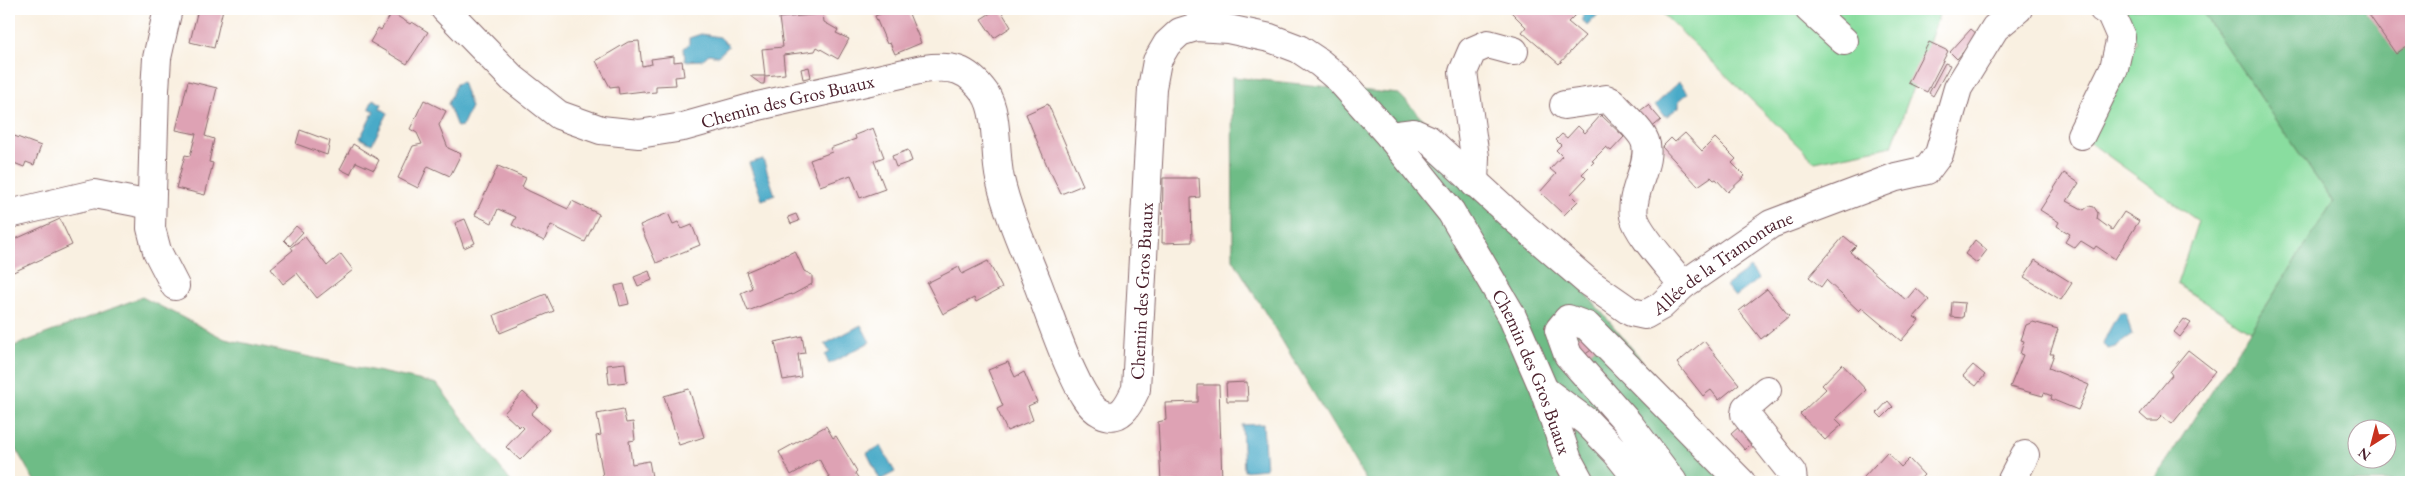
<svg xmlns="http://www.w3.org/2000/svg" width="2420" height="491" viewBox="0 0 2420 491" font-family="'EB Garamond',serif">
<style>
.green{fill:#89dd9f;stroke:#6a7e65}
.forest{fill:#6ebc86;stroke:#5c6e58;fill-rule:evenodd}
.water{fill:#49aac8;stroke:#4a647a}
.building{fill:#dea2b4}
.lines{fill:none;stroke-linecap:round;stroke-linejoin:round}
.minor-casing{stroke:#87686b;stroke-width:30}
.minor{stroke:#fff;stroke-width:28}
.labels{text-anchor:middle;stroke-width:4.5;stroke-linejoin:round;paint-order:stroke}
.street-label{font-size:19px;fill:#4a1f2b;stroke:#fff}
</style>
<rect width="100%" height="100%" fill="#fff"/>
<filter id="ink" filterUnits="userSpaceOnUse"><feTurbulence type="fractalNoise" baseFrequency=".02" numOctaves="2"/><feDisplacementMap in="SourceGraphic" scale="10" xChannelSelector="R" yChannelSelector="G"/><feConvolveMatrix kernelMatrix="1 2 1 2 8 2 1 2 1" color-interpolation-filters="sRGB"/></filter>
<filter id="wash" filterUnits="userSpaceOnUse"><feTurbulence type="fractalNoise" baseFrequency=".0096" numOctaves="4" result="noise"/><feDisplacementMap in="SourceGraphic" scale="20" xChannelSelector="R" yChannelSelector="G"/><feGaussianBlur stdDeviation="1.12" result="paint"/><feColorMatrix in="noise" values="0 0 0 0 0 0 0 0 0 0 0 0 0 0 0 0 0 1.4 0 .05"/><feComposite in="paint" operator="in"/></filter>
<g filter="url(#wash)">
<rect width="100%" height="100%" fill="#f9f0e1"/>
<path class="green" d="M1658,9H1941L1892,146L1815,162Z
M2100,9H2200L2333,202L2250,331L2177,284L2198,221L2085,139L2137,41Z"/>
<path class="forest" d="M2200,9H2362L2401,47L2411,51V482H2153L2333,202ZM2358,428H2388V458H2358Z
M1232,77L1399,94L1545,245L1715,447L1735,482H1367L1233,259Z
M142,297L225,339L437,384L511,482H35L9,437V348Z"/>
<path class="water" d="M1579,9H1603L1587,26L1583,21V13Z
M701,34L720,37L729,46L718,56L709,54L702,60L685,61L684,48L689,44V38Z
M462,82L471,107L462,126L457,127L448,104L456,84Z
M1679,82L1688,93L1679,101V107L1667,116L1663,115L1655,105Z
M373,99L382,104L380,108L388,113L372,144L360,138L374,111L369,108Z
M763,159L775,195L762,200L749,163Z
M1750,268L1759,279L1735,297L1726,286Z
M2120,312L2126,313L2132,335L2115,347L2108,349L2103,345C2103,341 2117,315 2120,312Z
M861,325L870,342L829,364L825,355L830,352L825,344Z
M1263,424L1266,469L1244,471L1242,425Z
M881,446L895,472L880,480L867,453Z"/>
<g id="blocks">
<path class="building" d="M198,9H223L214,48L190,42Z
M892,9H907L921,43L895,54L890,43L887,44L875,16Z
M997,9H1000L1011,27L994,38L981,19Z
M1508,9H1568L1575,15L1568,22L1585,36L1559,64L1522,32L1526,27Z
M2365,9H2411V43L2396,54Z
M392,13L410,24L412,22L428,32L407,64L370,42L378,28L381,30Z
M823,14L824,22L838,30L836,33L849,39L838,59L817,47L815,51L783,55L785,74L765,76L762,49L783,47L779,18Z
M1971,29L1978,35L1957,59L1950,52Z
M639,41L642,66L652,64L651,59L674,56V62L682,61L684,76L675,77L676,85L656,86V92L645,93L644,91L619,94L618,86L610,87L596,61L628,42Z
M1929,42L1948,51L1927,92L1908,83Z
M1945,63L1950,65L1933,96L1929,93Z
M809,67L811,77L803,79L801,69Z
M750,76H765L764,84H761Z
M188,81L217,88L205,136L214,139L209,162L213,163L205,195L176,188L185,155L190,156L196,134L176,130Z
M424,100L446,111L439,125L448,148L461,154L450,176L428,166L418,188L398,178L413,146L422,144L417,133L410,129Z
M1048,104L1083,185L1061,194L1051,173H1050L1026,114Z
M1648,105L1661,120L1650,129L1637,113Z
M1601,115L1624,137L1611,151L1606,147L1592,161L1594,162L1582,174L1586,178L1571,194L1578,201L1564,215L1540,192L1556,174L1550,169L1562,156L1556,150L1561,145L1556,140L1562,134L1567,138L1578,126L1585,133Z
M873,128L884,157L874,161L885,189L860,198L851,175L820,186L810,160L832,152L830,148L856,139L855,135Z
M300,130L330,141L327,155L296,144Z
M1685,133L1702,151L1715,138L1736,159L1732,163L1745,176L1728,192L1716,179L1714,180L1711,177L1698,186L1662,147L1671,138L1675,142Z
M9,134L41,146L34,165L26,162L24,167L9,161Z
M353,144L379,160L374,170L356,162L350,174L340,169Z
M908,150L912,161L896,167L892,156Z
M498,166L526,178L522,187L529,191L568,209L572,201L599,214L585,242L551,225L544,241L512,225L516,217L498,209L492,223L475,215Z
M2064,173L2079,183L2067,201L2084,210L2089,206L2094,207L2098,213L2097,219L2112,230L2124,212L2139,221L2115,259L2096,246L2094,249L2081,241L2075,248L2065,242L2070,234L2057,226L2059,222L2040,210Z
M1163,178H1199L1200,197L1191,198L1192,242L1162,243Z
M668,213L673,224L678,222L682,229L692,225L700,245L656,263L640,225Z
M796,214L799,221L791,224L788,217Z
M60,219L72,245L9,274V242Z
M465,219L475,243L464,248L455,223Z
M296,226L303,232L290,246L284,240Z
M1844,236L1856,246L1850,252L1906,300L1916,288L1929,300L1914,317L1919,320L1901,341L1862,308L1859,311L1826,280L1821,287L1809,277Z
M305,237L327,266L341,254L353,270L317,298L297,273L283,284L271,268L293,250L291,247Z
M1975,240L1987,250L1977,263L1965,254Z
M795,251L804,271L812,275V284L792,295L791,294L748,311L741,293L752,288L746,272Z
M2035,260L2072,283L2061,300L2024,277Z
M988,261L1002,288L976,302L974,298L943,314L927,283L959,267L962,274Z
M649,271L652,280L638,286L634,277Z
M624,284L629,304L620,306L615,286Z
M1767,289L1789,316L1761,339L1739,311Z
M546,294L554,311L500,333L494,315Z
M1952,302L1965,303L1963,318L1951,317Z
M2184,319L2191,323L2180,337L2174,332Z
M2033,322L2058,329L2050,354H2054L2049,368L2089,385L2078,410L2051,399L2052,396L2044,393L2043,396L2010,387L2023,355L2020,354L2024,341L2021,340L2026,325Z
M1586,330L1597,346L1577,360L1566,343Z
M802,336L805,353L798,354L801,377L783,380L775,342Z
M1704,341L1739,384L1719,400L1711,390L1703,396L1677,363Z
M2188,350L2215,371L2172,424L2162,416L2157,421H2148L2140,414L2172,375L2170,372Z
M1008,362L1015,377L1024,372L1037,402L1028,406L1033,420L1007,431L997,409L1003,406L988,370Z
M625,363L627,382L609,384L607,365Z
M1842,364L1866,390L1836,419L1842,425L1825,440L1800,414L1826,389L1822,385Z
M1973,365L1985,375L1976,386L1963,376Z
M1247,382L1248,401H1227L1226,383Z
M1198,385H1219L1222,482H1161L1158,422L1166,420L1165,403L1198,402Z
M689,389L704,437L679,445L664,396Z
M523,392L538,406L531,414L549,430L520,460L506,447L524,428L521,425L519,427L504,413Z
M1888,401L1893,407L1882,418L1877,413Z
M623,409L626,423L633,422L635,440L629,441L632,464L649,461L653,482H604L596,436L601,435L597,414Z
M826,426L833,438L836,436L857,471L855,473L861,482H832L819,459L791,475L779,452Z
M1740,426L1754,441L1745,450L1731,434Z
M1887,452L1901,467L1909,459L1924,475L1917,482H1869L1864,477Z"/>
</g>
</g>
<g filter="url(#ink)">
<use href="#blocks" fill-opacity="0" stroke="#87686b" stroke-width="1"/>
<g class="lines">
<g class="minor-casing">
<g id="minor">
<path d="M168,9L157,58L155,90L151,228L157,251L175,286"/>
<path id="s1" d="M445,9L512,78L559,115L601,130L639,134L683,127L758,106L923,69C952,65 967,68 985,93C999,114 994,154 1000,179C1008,214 1024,249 1037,282C1049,313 1059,345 1073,374C1079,387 1088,407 1101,413C1121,423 1129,404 1136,389L1152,88L1157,61L1167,44L1180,32L1196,27L1228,29L1270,38L1299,49L1320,63L1339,79L1390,136L1451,212L1511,314L1544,390L1568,460L1580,482"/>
<path d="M1809,9L1844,41"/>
<path d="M1564,105L1606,99L1612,102C1620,112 1641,130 1645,141C1653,162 1629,193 1634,216C1637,233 1672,270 1683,285"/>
<path d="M2081,135L2114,68L2121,37L2110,12L2103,9"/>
<path id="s2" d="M1390,136L1414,133L1428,139L1515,219L1588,282L1631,312L1645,315L1661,306L1683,285L1771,224L1896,177L1927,170L1939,154L1958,88L1995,28L2018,9"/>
<path d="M1474,183L1475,157L1463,72L1472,51L1488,44L1514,51"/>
<path d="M9,214L94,194L151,205"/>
<path d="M1544,390L1587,422L1616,452L1640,482"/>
<path d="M1767,390L1746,408L1745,414L1792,473L1793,482"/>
<path d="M1673,482L1629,424L1568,355L1559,330L1568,319L1587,326L1741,482"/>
<path d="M2011,482L2025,455"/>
</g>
</g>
<use href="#minor" class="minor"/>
</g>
</g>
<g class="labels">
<g class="street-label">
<text dy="7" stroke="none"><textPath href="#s1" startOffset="391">Chemin des Gros Buaux</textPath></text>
<text dy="7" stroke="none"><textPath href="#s2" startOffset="415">Allée de la Tramontane</textPath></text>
<text dy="7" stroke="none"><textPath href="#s1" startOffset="1094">Chemin des Gros Buaux</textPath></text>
<text dy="7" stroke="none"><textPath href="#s1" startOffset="1889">Chemin des Gros Buaux</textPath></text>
</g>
</g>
<rect width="2420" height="491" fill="none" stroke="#fff" stroke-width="30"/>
<g transform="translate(2372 444) rotate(216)"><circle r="24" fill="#ffffff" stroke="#b7a5aa"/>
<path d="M0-4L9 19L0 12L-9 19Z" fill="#c8321e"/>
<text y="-8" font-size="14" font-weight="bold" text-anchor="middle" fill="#4a1f2b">N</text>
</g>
</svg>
